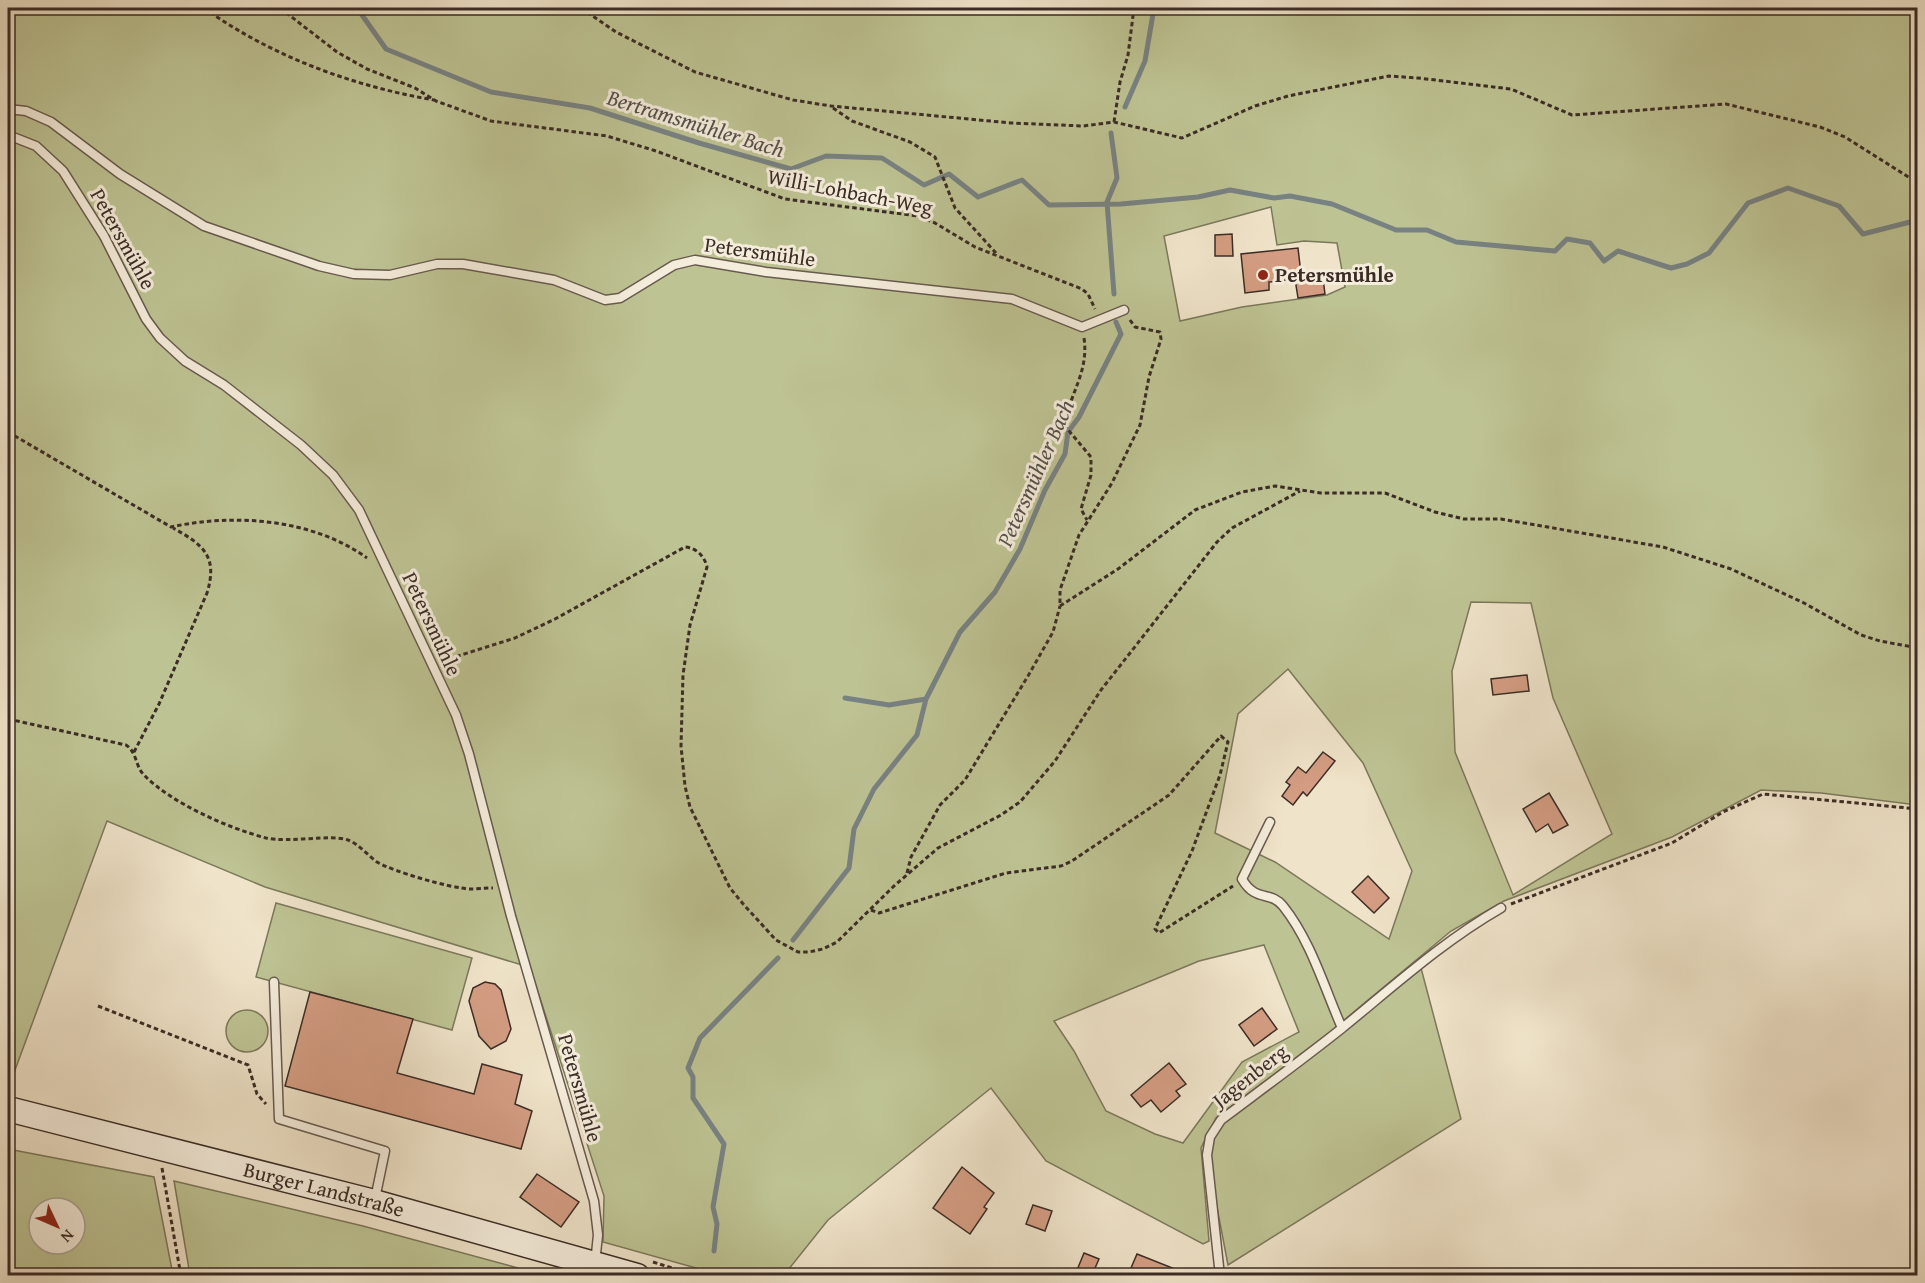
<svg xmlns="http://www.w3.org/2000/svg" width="1925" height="1283" viewBox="0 0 1925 1283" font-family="'Gentium Book Plus',serif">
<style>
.green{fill:#bec393;stroke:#7c785c;stroke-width:1.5;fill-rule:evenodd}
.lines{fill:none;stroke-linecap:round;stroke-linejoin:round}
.stream{stroke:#788283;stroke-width:5}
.building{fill:#d49d83;stroke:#3b2c26;stroke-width:1.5}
.lane-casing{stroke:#685a4f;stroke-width:11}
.secondary-casing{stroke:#3b2c26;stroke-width:27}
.path{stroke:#3b2c26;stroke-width:3;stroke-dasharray:4.5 3;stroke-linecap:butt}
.lane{stroke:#f5eddc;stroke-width:8}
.secondary{stroke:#f5eddc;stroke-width:24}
.poi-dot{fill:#8f2418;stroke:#f5eddc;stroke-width:2}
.labels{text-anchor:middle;stroke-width:6;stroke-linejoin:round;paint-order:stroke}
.street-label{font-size:21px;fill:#3b2c26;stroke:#f5eddc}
.poi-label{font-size:21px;font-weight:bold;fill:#3b2c26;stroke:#f5eddc;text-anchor:start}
.water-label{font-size:22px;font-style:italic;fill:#54504d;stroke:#f5eddc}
</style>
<rect width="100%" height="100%" fill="#efe3c9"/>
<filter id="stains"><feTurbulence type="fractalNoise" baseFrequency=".00333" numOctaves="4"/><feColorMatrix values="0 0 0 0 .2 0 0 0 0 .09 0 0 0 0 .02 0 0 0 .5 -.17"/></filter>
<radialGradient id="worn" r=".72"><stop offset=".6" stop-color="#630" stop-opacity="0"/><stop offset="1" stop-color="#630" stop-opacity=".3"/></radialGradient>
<path class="green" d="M8,8H1917V805L1821,793L1761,790L1672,837L1504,901L1451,931L1331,1031L1216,1118L1201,1148L1209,1241L1203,1244L1046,1161L991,1088L828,1220L784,1275H721L603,1242L604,1196L529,964L522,965L265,887L107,821L8,1089ZM1271,207L1277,245L1304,241L1337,243L1345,287L1327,295L1242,307L1180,321L1164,236ZM1471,602L1531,603L1553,698L1612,834L1513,895L1455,752L1452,671ZM1288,669L1363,763L1412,871L1389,939L1275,862L1215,833L1238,714ZM1264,945L1299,1032L1242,1062L1183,1143L1155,1134L1106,1111L1074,1051L1054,1021L1199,961Z
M276,903L472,958L452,1030L256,977Z
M1421,968L1461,1119L1228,1265L1207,1155L1210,1137L1221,1120Z
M226 1031a21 21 0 1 1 42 0a21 21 0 1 1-42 0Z
M8,1149L154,1177L173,1275H8ZM39,1208H75V1244H39Z
M174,1181L363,1226L518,1268L515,1276L190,1275Z"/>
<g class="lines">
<path class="stream" d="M357,8L386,49L491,92L590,108L699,143L791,169L826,156L882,158L924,185L949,174L978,197L1022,180L1049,205L1121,204L1198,197L1230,190L1274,198L1290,196L1332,204L1396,230H1427L1456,242L1555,251L1567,239L1590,243L1604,261L1618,251L1671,268L1687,264L1709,253L1748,203L1788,188L1839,206L1863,234L1918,220
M1125,107L1145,61L1154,8
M1111,133L1117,178L1107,202L1114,294
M845,698L889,705L926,699
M793,940L849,868L854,829L874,789L917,735L926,699L960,632L995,592L1020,549L1045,490L1065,454L1068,432L1079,417L1121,334L1116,322
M714,1251L717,1224L713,1207L724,1144L693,1098V1077L688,1068L700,1038L778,958"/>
</g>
<path class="building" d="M1232,234L1233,256H1215V235Z
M1298,248L1301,274L1322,271L1325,294L1298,298L1295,279L1269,282V290L1245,293L1241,254Z
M1527,675L1529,691L1493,695L1491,679Z
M1323,752L1335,761L1307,796L1303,792L1293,805L1282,796L1290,785L1286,782L1298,767L1306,773Z
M1549,793L1568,825L1553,833L1548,824L1536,832L1523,809Z
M1368,876L1389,898L1374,913L1352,892Z
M485,982L495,984L501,990L511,1029L506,1041L491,1049L479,1036L469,1001L473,988Z
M310,992L413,1019L397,1073L474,1094L482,1064L522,1075L515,1104L532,1111L521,1149L285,1086Z
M1262,1008L1277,1029L1254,1046L1239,1025Z
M1169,1063L1186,1084L1176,1091L1180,1096L1161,1112L1151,1100L1141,1107L1131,1095Z
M962,1167L994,1193L984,1207L987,1209L970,1234L933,1208Z
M537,1174L579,1202L561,1227L520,1197Z
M1033,1205L1052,1211L1045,1231L1026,1224Z
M1084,1253L1099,1259L1092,1275H1075Z
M1137,1254L1190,1275H1128Z"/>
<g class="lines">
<g class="lane-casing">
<path id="lane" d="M8,109L26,111L51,122L120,174L204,226L319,266L354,274L390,275L437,264H463L554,280L605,300L620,298L674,265L695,260L766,272L1012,299L1082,327L1124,310
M8,135L36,146L63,171L104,236L146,319L160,338L185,361L224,385L301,445L333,475L359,510L456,715L469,754L511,916L594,1201L598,1235L595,1263
M1270,822L1242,879C1256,903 1270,890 1283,906C1311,941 1324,987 1342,1028
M274,982L279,1119L385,1151L375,1199
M1220,1276L1207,1155L1210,1137L1221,1120C1261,1090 1302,1060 1341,1029C1394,986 1442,942 1501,908"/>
</g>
<g class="secondary-casing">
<g id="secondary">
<path id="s1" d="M8,1109L374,1202L637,1276"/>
</g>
</g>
<path class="path" d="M204,8C271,56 352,86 434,100
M280,8L337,52L367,69L415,88L436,101L491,121L607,136L656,151L785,199L918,216L935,223L975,247L1082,289L1088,294L1095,309
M581,8L616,32L695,72L793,100L831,106L1011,123L1083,126L1114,122L1182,138L1255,106L1288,96L1389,76L1418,78L1511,89L1572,115L1726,104L1820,127L1845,137L1918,183
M833,108L852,121L910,142L935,157L955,208L996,253
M1114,122L1120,82L1128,55L1134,8
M1130,320L1135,327L1160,332L1161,339L1149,377L1140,425L1112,483L1079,535L1060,590V606L1118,569L1195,510L1242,492L1275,486L1321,493H1385L1435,512L1464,519H1501L1663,547L1731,569L1804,603L1861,635L1880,641L1918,648
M1084,338C1089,371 1070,394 1064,425L1091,457V475L1081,509L1087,520
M8,432L171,527C235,513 313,519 367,558
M442,661L515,638L555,619L685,547C696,548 704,555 707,567L690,625L683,675L681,746L685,786L690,807L730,888L744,905L776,940L798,952H809L823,949L837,942L894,886L938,848L1001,815L1020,802L1055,761L1101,690L1217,542L1232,528L1300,491
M8,719L126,745C137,752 135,766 144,775C171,803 228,828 266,838C289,843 331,834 348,840C359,844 367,855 377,862C394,872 450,888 470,889C477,889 485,888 493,888
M134,752L159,704L207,593C218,557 204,545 173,528
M907,873L911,857L940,805L965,780L1028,676L1053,632L1060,606
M1511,904L1672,843L1723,812L1763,794L1918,809
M871,910L879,913L1006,873L1061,866L1072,861L1169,795L1221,736L1228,742L1220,775L1192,851L1155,929L1159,933L1162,931L1233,886
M98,1006L248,1065L257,1094L266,1104
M162,1168L181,1276
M653,1262L697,1276"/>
<use href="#lane" class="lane"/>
<use href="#secondary" class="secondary"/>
</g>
<circle class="poi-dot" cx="1263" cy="275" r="6"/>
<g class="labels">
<g class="street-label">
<text transform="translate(850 192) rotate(11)" y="7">Willi-Lohbach-Weg</text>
<text transform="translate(123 239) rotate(61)" y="7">Petersmühle</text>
<text transform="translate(760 252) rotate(8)" y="7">Petersmühle</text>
<text transform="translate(432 624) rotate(65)" y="7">Petersmühle</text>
<text transform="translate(1250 1076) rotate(-38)" y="7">Jagenberg</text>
<text transform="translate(580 1088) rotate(74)" y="7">Petersmühle</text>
<text dy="7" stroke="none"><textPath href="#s1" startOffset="326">Burger Landstraße</textPath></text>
</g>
<g class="poi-label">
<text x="1275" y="282">Petersmühle</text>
</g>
<g class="water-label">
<text transform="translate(696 123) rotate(17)" y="8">Bertramsmühler Bach</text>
<text transform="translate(1035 473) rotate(-66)" y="8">Petersmühler Bach</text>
</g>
</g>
<rect width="1925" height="1283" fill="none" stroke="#efe3c9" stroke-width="30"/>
<rect x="9" y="9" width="1907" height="1265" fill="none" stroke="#3b2c26" stroke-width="3"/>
<rect x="15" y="15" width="1895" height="1253" fill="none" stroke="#3b2c26" stroke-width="1.5"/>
<g transform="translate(57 1226) rotate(134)"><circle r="28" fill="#f5eddc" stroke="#aba093" stroke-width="1.5"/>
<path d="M0-4.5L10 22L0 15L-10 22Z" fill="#8f2418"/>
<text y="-9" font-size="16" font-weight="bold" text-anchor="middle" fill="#3b2c26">N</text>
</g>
<rect width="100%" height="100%" filter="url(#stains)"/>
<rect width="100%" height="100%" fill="url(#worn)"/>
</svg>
